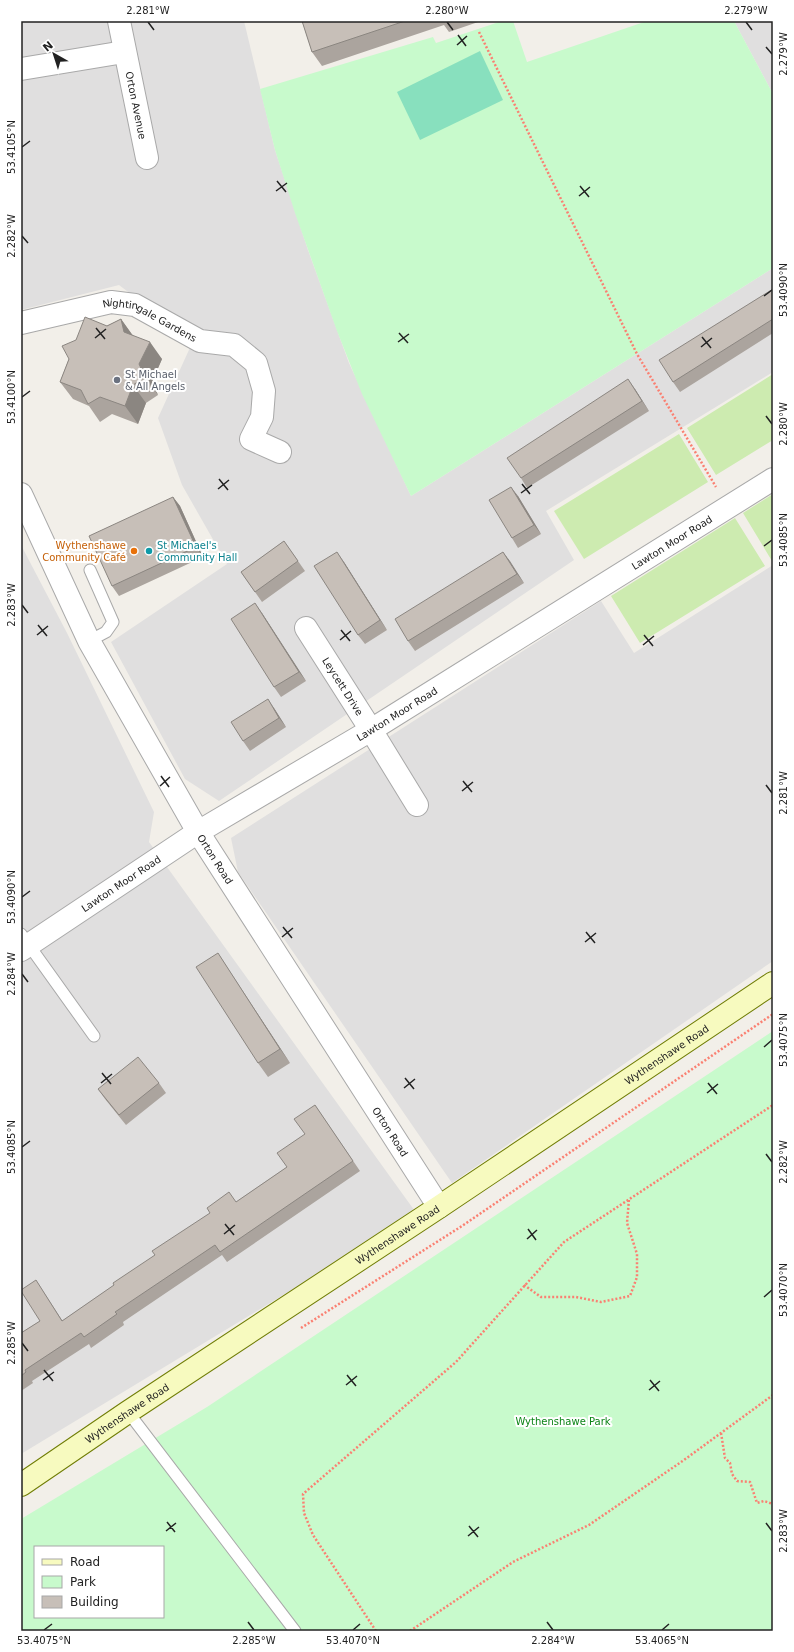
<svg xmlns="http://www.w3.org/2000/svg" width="794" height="1652" viewBox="0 0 794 1652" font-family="'DejaVu Sans',sans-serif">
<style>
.residential{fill:#e0dfdf}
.grass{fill:#cdebb0}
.park{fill:#c8facc;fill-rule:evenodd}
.pitch{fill:#88e0be}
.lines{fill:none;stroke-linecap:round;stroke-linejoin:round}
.service-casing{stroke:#a9a9a9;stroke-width:13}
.minor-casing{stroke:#a9a9a9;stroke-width:24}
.secondary-casing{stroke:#707d05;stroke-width:24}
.path{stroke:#fa8072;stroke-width:2.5;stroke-dasharray:2 2;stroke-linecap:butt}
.service{stroke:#fff;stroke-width:11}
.minor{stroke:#fff;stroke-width:22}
.secondary{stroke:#f7fabf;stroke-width:22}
.wall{fill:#aba49e}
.shaded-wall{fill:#8b8681}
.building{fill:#c7bfb8;stroke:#8b8681}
.ticks{fill:none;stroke:#222;stroke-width:1.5}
.worship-dot{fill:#6b7280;stroke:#fff;stroke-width:1.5}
.food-dot{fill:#e8710a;stroke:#fff;stroke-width:1.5}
.culture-dot{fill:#0f9aa8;stroke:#fff;stroke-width:1.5}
.labels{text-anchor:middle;stroke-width:4;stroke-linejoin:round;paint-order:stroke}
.street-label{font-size:10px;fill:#222;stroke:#fff}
.worship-label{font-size:10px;fill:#5b616d;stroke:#fff;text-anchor:start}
.food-label{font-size:10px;fill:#c56008;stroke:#fff;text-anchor:end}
.culture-label{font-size:10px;fill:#0d838f;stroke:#fff;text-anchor:start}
.park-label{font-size:10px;fill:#0c8416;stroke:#fff}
.neatline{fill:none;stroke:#222;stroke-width:1.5}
.ticks-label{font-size:10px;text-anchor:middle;fill:#222}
</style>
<rect width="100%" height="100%" fill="#f2efe9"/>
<path class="residential" d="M21,21H244L275,150L308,250L349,363L411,496L773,268V372L546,511L574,560L219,801L185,779L111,642L227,564L182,485L158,418L193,341L119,285L21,310Z
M734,21H773V94Z
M21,545L67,633L154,812L149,842L417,1214L21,1454Z
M773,565V961L452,1183L238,872L231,838L601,601L634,653Z"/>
<path class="grass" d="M773,374V440L716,475L687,428Z
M679,434L708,482L584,559L554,511Z
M773,494V560L772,561L743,513Z
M735,518L765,566L640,643L611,596Z"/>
<path class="park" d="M502,21H513L527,62L647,21H734L773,94V268L411,496L362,394L337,331L295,213L275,150L260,89L433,37L436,43Z
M773,1031V1631H21V1519L207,1407ZM35,1547H163V1617H35Z"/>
<path class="pitch" d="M480,51L503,100L420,140L397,92Z"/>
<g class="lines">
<g class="service-casing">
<path id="service" d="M89,641L106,632L113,622L90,570
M21,934L94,1036
M128,1412L295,1631"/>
</g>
<g class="minor-casing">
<g id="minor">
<path id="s1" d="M119,21L147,158"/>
<path d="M21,69L124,52"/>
<path id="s2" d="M21,323L111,302L135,305L200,341L234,345L256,363L264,391L262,417L251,439L280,452"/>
<path id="s3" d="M21,494L89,641L198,832L439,1207"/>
<path id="s4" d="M306,628L371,730L417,805"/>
<path id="s5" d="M21,950L198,832L371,730L773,479"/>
</g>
</g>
<g class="secondary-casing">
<g id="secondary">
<path id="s6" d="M21,1485L128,1412L439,1207L773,983"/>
</g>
</g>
<path class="path" d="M479,32L637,354L716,487
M524,1285L541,1297H576L601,1302L630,1296L637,1277V1254L627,1223L629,1199
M301,1328L462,1226L773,1014
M721,1433L725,1458L730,1463L732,1474L737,1481L750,1482L757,1503L764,1501L773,1504
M376,1631L313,1535L304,1513L303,1494L456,1362L564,1242L773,1105
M410,1631L513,1562L589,1525L684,1460L773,1395"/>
<use href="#service" class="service"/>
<use href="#minor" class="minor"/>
<use href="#secondary" class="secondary"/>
</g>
<path class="wall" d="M302,21H481L449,32L444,25L322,66L312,52Z
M773,289V333L680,392L673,382Z
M121,319L132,335L162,359L152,382L158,395L146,403L138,424L112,414L100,422L89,406L73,399L60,382L76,340Z
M635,389L649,411L527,488L521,478Z
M518,496L541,534L518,548L512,538Z
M173,497L180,506L203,557L119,596L112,586Z
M284,541L305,571L262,602L241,572Z
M503,552L524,583L415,651L408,641Z
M344,562L387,630L365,644L358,635Z
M262,613L306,681L281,697L274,687Z
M274,708L286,727L250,751L243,741Z
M218,953L227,967L290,1063L268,1077L258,1063Z
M159,1083L166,1093L126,1125L105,1099L98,1089Z
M315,1105L360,1171L227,1262L222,1255L123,1322L124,1325L91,1348L89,1344L32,1381L33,1383L21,1391V1333L40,1321L36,1280L62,1321L287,1167L305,1134Z"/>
<path class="shaded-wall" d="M121,319L134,337L124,332Z
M150,342L162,359L152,382L158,395L145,377L139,364Z
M628,379L635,389L649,411L642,401Z
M133,385L146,403L138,424L125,406Z
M511,487L518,496L541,534L534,525Z
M173,497L180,506L203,557L196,547Z
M337,552L344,562L387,630L380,620Z
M503,552L510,561L524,583L517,574Z
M255,603L262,613L306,681L299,672Z
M268,699L274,708L286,727L279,718Z
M218,953L227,967L290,1063L280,1049Z
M36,1280L43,1291L69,1331L62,1321Z"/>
<path class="building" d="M302,21H405L312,52Z
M773,289V319L673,382L659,360Z
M85,317L107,326L121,319L124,332L150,342L139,364L145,377L133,385L125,406L100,397L88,404L81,390L60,382L69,359L62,346L76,340Z
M628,379L642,401L521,478L507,458Z
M511,487L534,525L512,538L489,500Z
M173,497L196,547L112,586L89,536Z
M284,541L298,561L255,592L241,572Z
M337,552L380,620L358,635L314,566Z
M503,552L517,574L408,641L395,619Z
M255,603L299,672L274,687L231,619Z
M268,699L279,718L243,741L231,722Z
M218,953L280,1049L258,1063L196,967Z
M138,1057L159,1083L119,1115L98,1089Z
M315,1105L353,1161L220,1252L215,1245L115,1312L117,1314L84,1337L81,1333L25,1370L26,1372L21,1376V1333L40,1321L21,1291V1290L36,1280L62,1321L114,1285L113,1283L155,1255L152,1251L210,1213L207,1208L229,1192L236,1202L287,1167L277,1153L305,1134L294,1119Z"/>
<path class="ticks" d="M148,22L154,30M447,22L453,30M746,22L752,30M458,35L466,46M457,45L467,36M766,47L772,54M22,147L30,141M277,181L286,192M580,186L589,197M276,191L287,183M579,196L590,187M22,236L28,243M764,296L772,290M96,328L105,339M399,333L408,343M702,337L711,348M95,338L106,329M398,342L409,334M701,347L712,338M22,397L30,391M766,416L772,424M219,479L228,490M522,484L530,494M218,489L229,480M521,493L532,485M764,546L772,540M22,605L28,613M38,625L47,636M341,630L350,641M37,635L48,626M644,635L653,646M340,640L351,631M643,645L654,636M161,776L169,787M463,781L472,792M766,785L772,793M160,786L170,777M462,791L473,782M22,897L30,891M283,927L292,938M586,932L595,943M282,937L293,928M585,942L596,933M22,974L28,982M764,1047L772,1040M102,1073L111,1084M405,1078L414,1089M101,1083L112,1074M708,1083L717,1094M404,1088L415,1079M707,1093L718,1084M22,1147L30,1141M766,1154L772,1162M225,1224L234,1235M528,1229L536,1240M224,1234L235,1225M527,1239L537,1230M764,1297L772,1290M22,1343L28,1351M44,1370L53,1381M347,1375L356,1386M43,1380L54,1372M650,1380L659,1391M346,1385L357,1376M649,1390L660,1381M167,1522L175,1532M766,1523L772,1531M469,1526L478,1537M166,1531L176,1523M468,1536L479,1527M248,1622L254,1630M547,1622L553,1630M44,1630L52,1624M353,1630L360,1624M662,1630L669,1624"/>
<circle class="worship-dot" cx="117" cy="380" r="4"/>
<circle class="food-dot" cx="134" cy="551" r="4"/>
<circle class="culture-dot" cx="149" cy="551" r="4"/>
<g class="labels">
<g class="street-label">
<text dy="4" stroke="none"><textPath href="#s1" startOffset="86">Orton Avenue</textPath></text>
<text dy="4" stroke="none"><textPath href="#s2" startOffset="135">Nightingale Gardens</textPath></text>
<text dy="4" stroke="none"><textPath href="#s5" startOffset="768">Lawton Moor Road</textPath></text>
<text dy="4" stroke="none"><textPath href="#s4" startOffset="69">Leycett Drive</textPath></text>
<text dy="4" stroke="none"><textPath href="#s5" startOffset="444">Lawton Moor Road</textPath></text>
<text dy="4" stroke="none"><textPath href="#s3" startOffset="414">Orton Road</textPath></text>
<text dy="4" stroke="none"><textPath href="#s5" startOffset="120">Lawton Moor Road</textPath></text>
<text dy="4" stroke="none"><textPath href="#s6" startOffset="776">Wythenshawe Road</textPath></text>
<text dy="4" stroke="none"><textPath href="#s3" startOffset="738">Orton Road</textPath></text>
<text dy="4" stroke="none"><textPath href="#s6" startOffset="452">Wythenshawe Road</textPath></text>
<text dy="4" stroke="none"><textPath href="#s6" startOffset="128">Wythenshawe Road</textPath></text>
</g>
<g class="worship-label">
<text x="125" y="378">St Michael<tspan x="125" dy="12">&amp; All Angels</tspan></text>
</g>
<g class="food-label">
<text x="126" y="549">Wythenshawe<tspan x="126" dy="12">Community Café</tspan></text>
</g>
<g class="culture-label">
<text x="157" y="549">St Michael's<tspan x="157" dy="12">Community Hall</tspan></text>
</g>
<g class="park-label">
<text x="563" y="1425">Wythenshawe Park</text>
</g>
</g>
<rect width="794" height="1652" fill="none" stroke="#ffffff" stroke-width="44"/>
<rect x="34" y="1546" width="130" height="72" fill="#ffffff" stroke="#a7a7a7"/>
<rect x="42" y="1559" width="20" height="6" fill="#f7fabf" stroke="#a7a7a7"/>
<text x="70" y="1566" font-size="12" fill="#222222">Road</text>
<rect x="42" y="1576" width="20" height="12" fill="#c8facc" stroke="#a7a7a7"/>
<text x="70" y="1586" font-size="12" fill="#222222">Park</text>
<rect x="42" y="1596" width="20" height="12" fill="#c7bfb8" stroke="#a7a7a7"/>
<text x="70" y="1606" font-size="12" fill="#222222">Building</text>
<g transform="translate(54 54) rotate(321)" stroke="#ffffff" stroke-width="3" paint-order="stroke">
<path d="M0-3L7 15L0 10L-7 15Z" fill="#222222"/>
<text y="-6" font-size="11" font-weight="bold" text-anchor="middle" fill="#222222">N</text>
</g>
<rect x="22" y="22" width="750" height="1608" class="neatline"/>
<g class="ticks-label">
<text x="148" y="14">2.281°W</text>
<text x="447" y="14">2.280°W</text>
<text x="746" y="14">2.279°W</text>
<text transform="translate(783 54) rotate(-90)" y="4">2.279°W</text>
<text transform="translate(11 147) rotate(-90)" y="4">53.4105°N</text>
<text transform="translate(11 236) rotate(-90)" y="4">2.282°W</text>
<text transform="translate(783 290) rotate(-90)" y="4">53.4090°N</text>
<text transform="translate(11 397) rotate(-90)" y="4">53.4100°N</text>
<text transform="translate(783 424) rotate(-90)" y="4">2.280°W</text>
<text transform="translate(783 540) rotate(-90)" y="4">53.4085°N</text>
<text transform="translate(11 605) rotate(-90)" y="4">2.283°W</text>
<text transform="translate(783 793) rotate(-90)" y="4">2.281°W</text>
<text transform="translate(11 897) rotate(-90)" y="4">53.4090°N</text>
<text transform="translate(11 974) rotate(-90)" y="4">2.284°W</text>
<text transform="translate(783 1040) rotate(-90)" y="4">53.4075°N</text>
<text transform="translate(11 1147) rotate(-90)" y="4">53.4085°N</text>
<text transform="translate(783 1162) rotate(-90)" y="4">2.282°W</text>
<text transform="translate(783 1290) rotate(-90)" y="4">53.4070°N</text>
<text transform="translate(11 1343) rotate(-90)" y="4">2.285°W</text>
<text transform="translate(783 1531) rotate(-90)" y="4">2.283°W</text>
<text x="44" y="1644">53.4075°N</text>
<text x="254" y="1644">2.285°W</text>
<text x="353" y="1644">53.4070°N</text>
<text x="553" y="1644">2.284°W</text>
<text x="662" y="1644">53.4065°N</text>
</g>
</svg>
